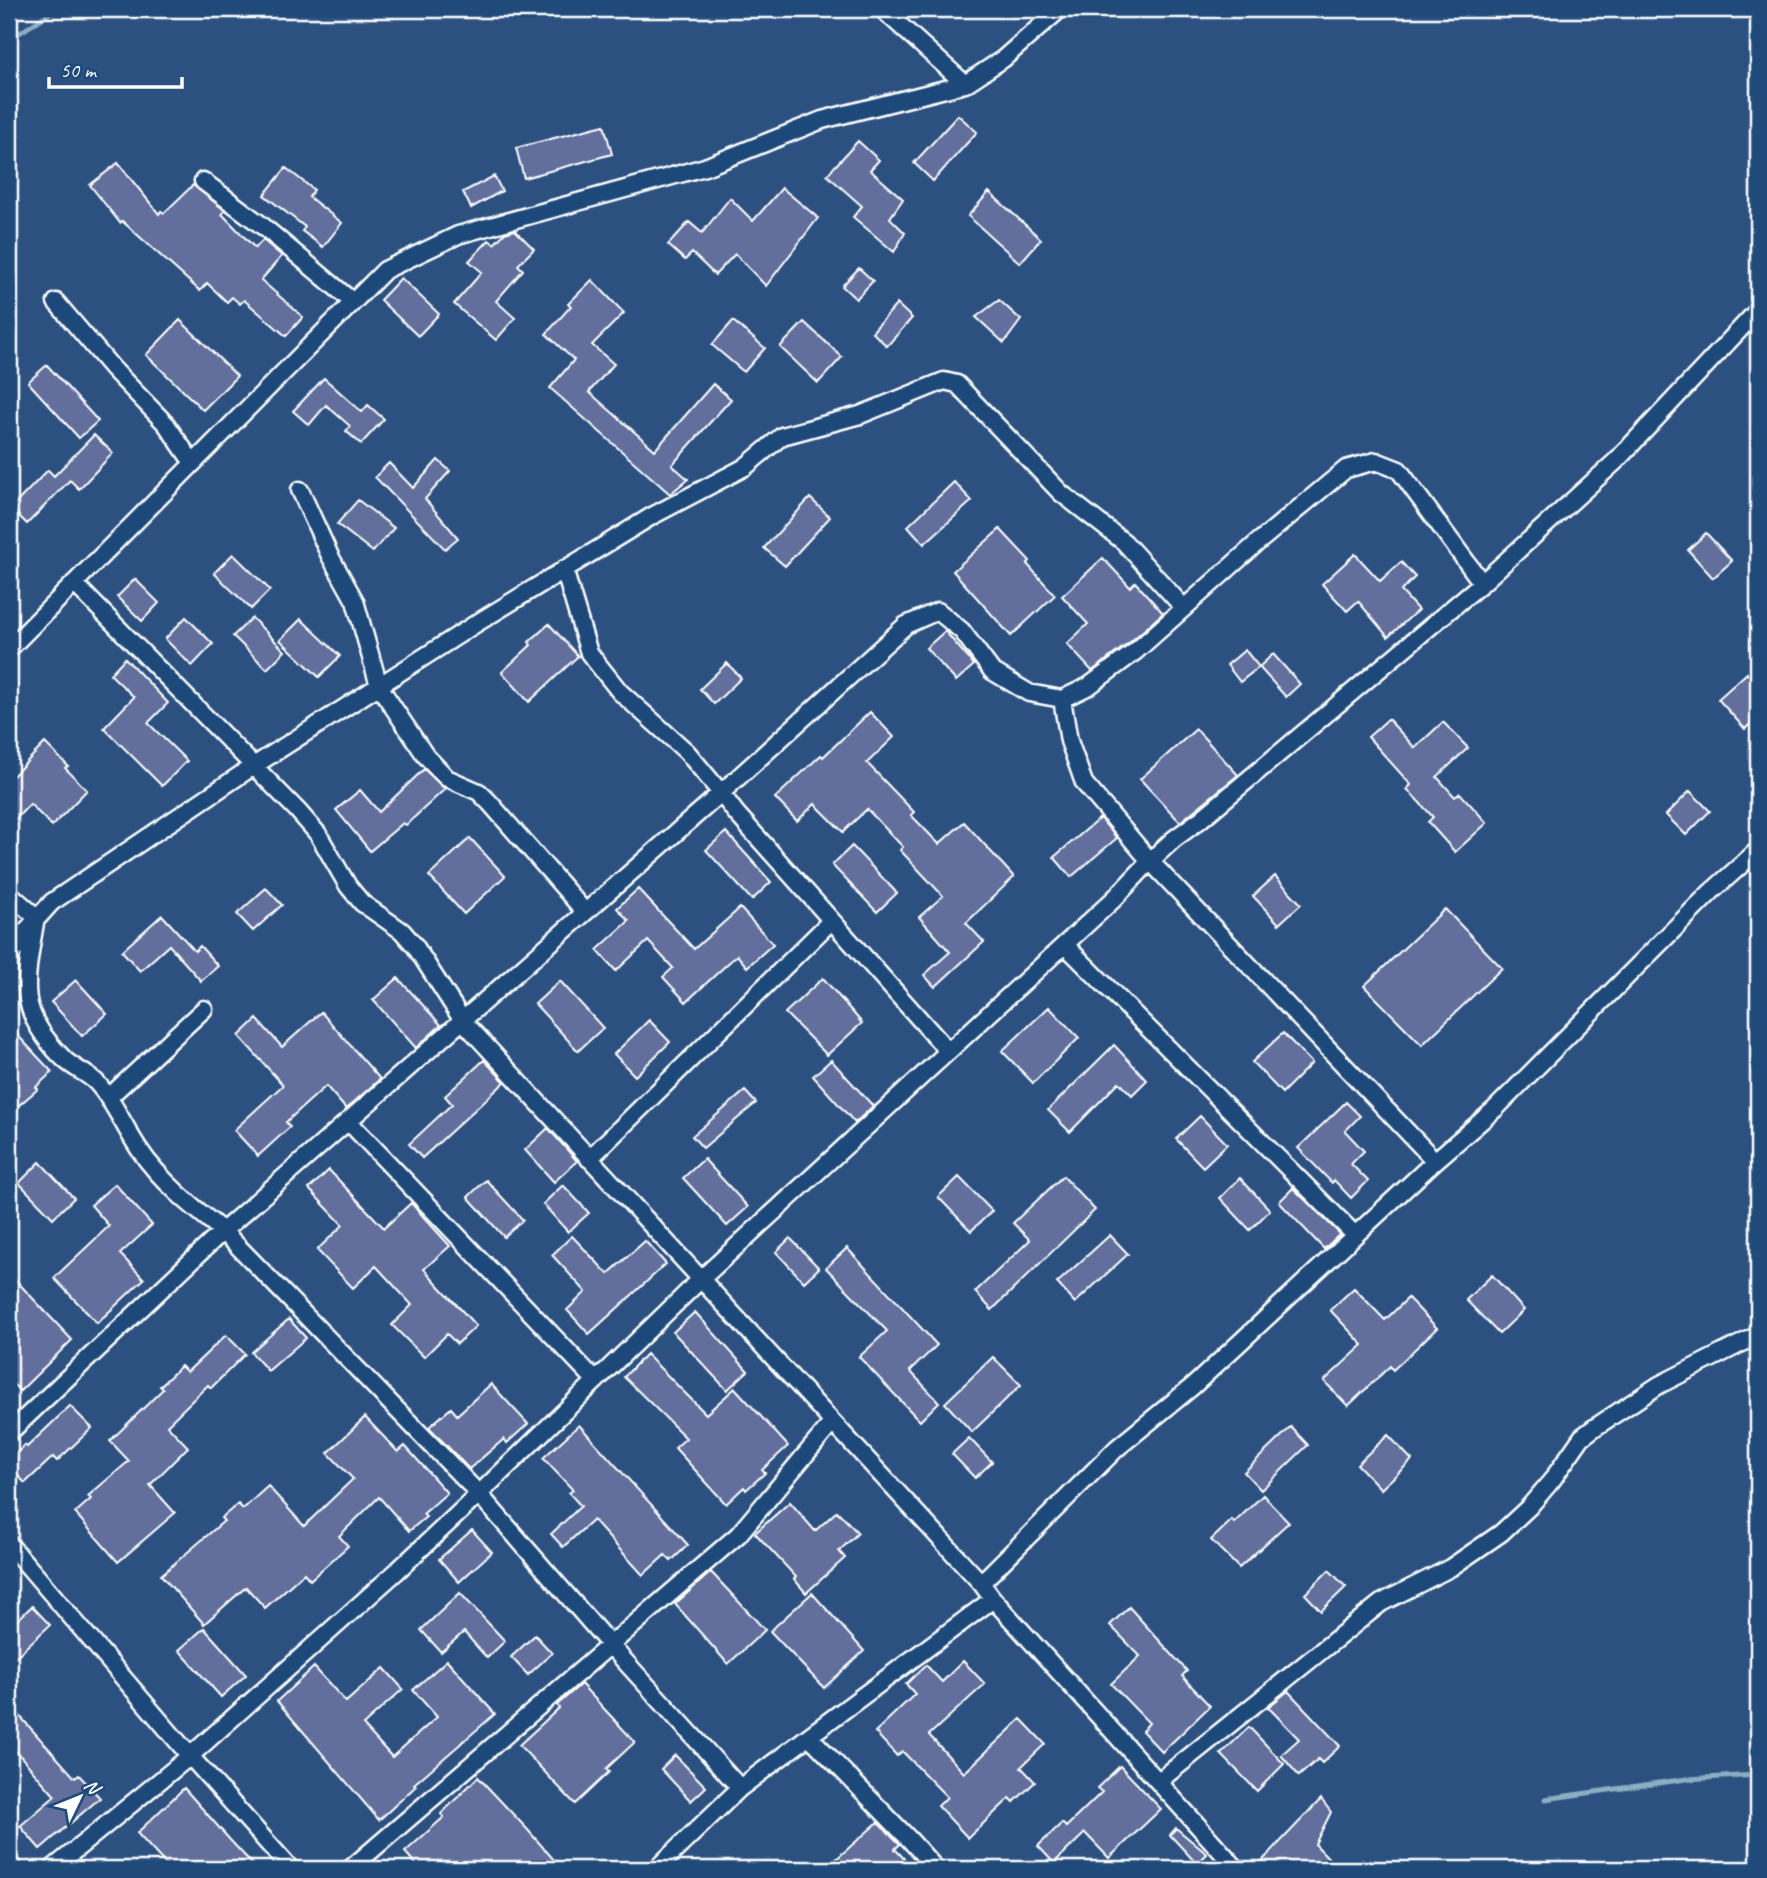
<svg xmlns="http://www.w3.org/2000/svg" width="1767" height="1878" viewBox="0 0 1767 1878" font-family="Caveat,sans-serif">
<style>
.lines{fill:none;stroke-linecap:round;stroke-linejoin:round}
.stream{stroke:#8caec2;stroke-width:5}
.building{fill:#626e9b;stroke:#fff;stroke-width:2}
.minor-casing{stroke:#fff;stroke-width:21}
.minor{stroke:#1f4a7a;stroke-width:16}
</style>
<rect width="100%" height="100%" fill="#2c5181"/>
<filter id="ink" filterUnits="userSpaceOnUse"><feTurbulence type="fractalNoise" baseFrequency=".0143" numOctaves="2"/><feDisplacementMap in="SourceGraphic" scale="14" xChannelSelector="R" yChannelSelector="G"/><feConvolveMatrix kernelMatrix="1 2 1 2 8 2 1 2 1" color-interpolation-filters="sRGB"/></filter>
<g filter="url(#ink)">
<g class="lines">
<path class="stream" d="M9,40L56,9
M1545,1799L1687,1779L1758,1775"/>
</g>
<path class="building" d="M958,115L977,132L933,181L914,163Z
M604,125L612,154L524,178L516,148Z
M858,141L879,160L870,170L903,199L890,218L905,233L894,252L853,217L862,206L827,175Z
M118,163L159,214L161,211L164,213L193,185L222,208L225,211L222,214L255,248L263,240L282,256L261,280L303,317L286,336L244,300L240,304L232,297L227,302L207,283L200,291L122,221L120,223L90,185Z
M286,168L314,190L309,197L342,223L323,247L302,231L305,227L264,195Z
M494,176L502,191L471,208L463,192Z
M782,188L818,218L766,286L735,254L715,275L692,253L685,260L668,245L689,222L702,233L730,198L753,221Z
M989,192L1041,239L1020,263L968,216Z
M515,230L534,249L518,265L523,270L496,301L515,318L496,340L454,304L482,272L469,261L489,240L494,244L505,233Z
M859,268L873,281L856,299L842,286Z
M401,278L439,314L418,336L380,300Z
M592,280L624,313L592,345L614,364L589,392L655,450L713,384L731,399L672,465L688,479L670,494L550,388L574,360L546,334L571,306L568,304Z
M999,300L1021,320L1004,343L976,317Z
M897,304L912,318L887,346L872,332Z
M180,320L237,376L203,410L146,355Z
M733,321L765,348L744,372L712,345Z
M804,322L842,357L818,383L780,347Z
M47,365L98,421L79,438L28,382Z
M324,378L362,412L368,405L384,419L361,444L346,431L350,426L326,405L309,425L293,411Z
M94,435L113,453L79,489L70,480L27,524L11,508L48,470L54,476Z
M438,460L450,471L425,499L458,538L445,549L375,477L389,463L413,488Z
M954,482L972,501L924,544L908,526Z
M810,498L830,517L785,566L764,548Z
M358,500L394,528L373,552L337,524Z
M1000,529L1030,561L1027,564L1055,595L1011,636L953,571Z
M1706,533L1732,561L1713,578L1688,550Z
M233,554L270,590L251,609L214,573Z
M1355,554L1380,581L1401,562L1415,577L1401,591L1418,610L1388,637L1358,601L1347,611L1322,584Z
M1103,558L1130,587L1135,582L1163,613L1129,643L1092,671L1067,644L1088,624L1062,596Z
M135,579L159,603L142,621L117,597Z
M186,617L213,644L192,666L165,639Z
M252,618L285,651L267,669L233,636Z
M301,619L340,656L319,677L280,640Z
M549,624L578,656L529,702L502,672L531,645L529,642Z
M945,631L974,665L956,681L926,648Z
M1245,650L1259,667L1240,682L1227,665Z
M1273,654L1300,684L1286,697L1259,667Z
M125,658L168,703L148,723L187,761L162,786L104,728L134,697L110,674Z
M727,663L741,678L714,704L700,689Z
M1747,673L1758,686V717L1745,729L1718,699Z
M870,712L894,737L867,763L914,812L911,815L939,844L964,822L1014,877L966,923L984,942L935,987L924,975L950,952L919,917L943,896L900,850L903,847L867,809L843,832L815,804L797,821L775,798L821,755L823,757Z
M1388,719L1415,748L1443,722L1468,748L1437,777L1455,797L1460,793L1487,823L1455,852L1428,822L1433,817L1407,789L1411,785L1368,737Z
M1196,729L1238,775L1180,822L1140,779Z
M45,743L68,766L65,768L87,790L52,826L30,804L9,826V780Z
M424,769L445,789L406,825L403,823L370,851L336,810L360,790L379,812Z
M1690,791L1710,811L1686,835L1666,815Z
M1100,818L1117,838L1071,877L1054,857Z
M726,832L771,882L752,900L706,850Z
M470,838L505,876L464,914L429,876Z
M852,846L897,893L877,912L832,865Z
M1275,876L1301,904L1279,924L1253,896Z
M266,888L282,905L253,931L237,914Z
M638,889L694,949L740,908L773,944L747,967L737,955L686,1002L663,977L673,968L648,941L616,971L597,950L629,921L617,908Z
M1445,909L1502,968L1422,1045L1364,986Z
M162,915L195,951L200,946L218,966L201,981L169,945L140,971L122,951Z
M398,978L441,1025L416,1048L373,1000Z
M823,978L862,1023L827,1055L785,1013Z
M76,980L107,1014L82,1036L51,1002Z
M560,981L603,1028L578,1051L535,1004Z
M1049,1007L1079,1038L1033,1083L1002,1051Z
M321,1012L380,1079L346,1109L326,1086L286,1122L290,1127L258,1156L234,1130L283,1085L239,1036L257,1019L282,1047Z
M649,1020L670,1042L635,1076L614,1054Z
M9,1026L52,1072L36,1087L38,1089L18,1106L9,1096Z
M1283,1033L1312,1063L1282,1093L1252,1062Z
M1114,1045L1147,1080L1132,1095L1119,1082L1070,1132L1048,1110Z
M484,1060L505,1082L422,1158L409,1144L452,1104L445,1096Z
M831,1060L873,1106L855,1123L813,1076Z
M745,1091L756,1103L703,1148L692,1136Z
M1346,1102L1360,1116L1345,1131L1364,1151L1351,1164L1368,1181L1351,1198L1334,1180L1332,1183L1298,1148Z
M1200,1116L1227,1144L1203,1167L1176,1139Z
M548,1128L577,1161L554,1182L525,1150Z
M704,1159L748,1207L727,1226L683,1178Z
M40,1162L74,1198L53,1218L19,1183Z
M329,1170L384,1228L411,1203L450,1246L424,1269L476,1326L457,1344L447,1334L424,1357L392,1325L412,1305L376,1266L353,1288L317,1250L343,1225L309,1189Z
M1063,1176L1095,1210L992,1310L975,1292L1030,1240L1013,1223Z
M959,1177L992,1211L971,1231L938,1197Z
M1240,1178L1270,1210L1250,1230L1220,1198Z
M486,1180L523,1220L504,1237L468,1197Z
M115,1184L152,1225L120,1254L144,1279L97,1323L54,1278L109,1226L91,1205Z
M563,1185L589,1213L568,1232L543,1204Z
M1293,1188L1340,1234L1324,1249L1279,1202Z
M1110,1235L1128,1254L1075,1303L1057,1283Z
M572,1236L608,1274L645,1241L666,1264L589,1334L567,1310L586,1292L552,1255Z
M790,1238L819,1268L804,1282L776,1252Z
M847,1248L937,1345L910,1371L939,1402L920,1421L859,1357L887,1331L826,1268Z
M9,1273L72,1340L20,1391L9,1380Z
M1492,1275L1524,1310L1499,1334L1466,1300Z
M1354,1288L1385,1320L1408,1298L1437,1328L1393,1370L1390,1366L1348,1406L1324,1381L1363,1345L1330,1310Z
M695,1312L748,1371L727,1390L673,1332Z
M289,1319L306,1338L268,1371L251,1352Z
M226,1335L245,1354L211,1388L208,1385L167,1425L188,1447L150,1485L175,1513L118,1562L75,1513L91,1499L88,1496L129,1461L110,1441L163,1389L160,1386L181,1366L187,1372Z
M646,1354L706,1414L735,1388L788,1446L762,1470L765,1473L746,1490L744,1487L726,1504L675,1448L686,1438L624,1377Z
M993,1357L1021,1385L972,1432L945,1403Z
M491,1384L528,1424L507,1443L504,1439L469,1469L429,1427L451,1408L457,1415Z
M70,1406L92,1428L57,1461L53,1457L25,1483L9,1466V1460L25,1445L27,1447Z
M365,1417L398,1452L405,1446L447,1493L423,1514L426,1517L409,1531L379,1497L339,1536L348,1546L310,1580L304,1573L265,1608L246,1587L204,1624L161,1575L224,1521L221,1518L238,1504L243,1509L268,1486L304,1526L353,1479L328,1453Z
M579,1425L688,1545L671,1561L665,1555L643,1575L593,1520L563,1547L551,1534L581,1506L569,1493L573,1490L543,1458Z
M1291,1427L1308,1445L1261,1490L1244,1472Z
M1388,1435L1412,1460L1381,1489L1357,1464Z
M969,1438L992,1462L975,1478L952,1454Z
M1263,1495L1289,1522L1239,1568L1211,1540L1232,1520L1234,1523Z
M790,1502L815,1531L837,1511L858,1533L839,1551L845,1558L806,1593L794,1579L796,1577L755,1533Z
M472,1530L492,1552L459,1582L439,1559Z
M1329,1570L1346,1587L1321,1611L1305,1594Z
M711,1572L765,1630L728,1664L675,1604Z
M460,1593L505,1641L487,1658L464,1632L441,1652L421,1630Z
M812,1593L864,1651L824,1688L770,1631Z
M32,1606L50,1625L9,1663V1628Z
M1129,1607L1187,1671L1182,1676L1210,1706L1162,1752L1142,1731L1149,1723L1111,1684L1140,1656L1110,1625Z
M204,1628L246,1675L221,1697L179,1650Z
M535,1635L552,1653L528,1675L511,1657Z
M447,1660L495,1714L414,1784L416,1786L379,1820L277,1701L314,1667L346,1702L384,1668L403,1689L363,1725L392,1757L437,1717L413,1690Z
M963,1661L985,1684L929,1735L964,1773L1021,1719L1045,1744L1021,1767L1035,1782L1014,1802L1010,1798L968,1838L938,1806L947,1797L902,1751L897,1756L875,1732L915,1694L906,1684L926,1665L942,1682Z
M581,1684L635,1742L606,1769L609,1772L575,1804L519,1745L559,1708L557,1705Z
M1288,1691L1340,1746L1322,1763L1318,1759L1299,1776L1281,1755L1299,1739L1268,1707Z
M9,1704L75,1778L79,1775L100,1798L40,1849L20,1826L55,1796L9,1743Z
M1249,1727L1284,1764L1257,1791L1221,1754Z
M675,1755L706,1787L691,1801L661,1769Z
M1120,1766L1161,1809L1109,1858L1085,1833L1054,1863L1038,1846L1062,1823L1066,1827L1102,1792L1097,1788Z
M478,1777L527,1829L562,1869H420L405,1852L444,1817L441,1814Z
M184,1788L230,1840L257,1869H170L137,1833Z
M1321,1799L1331,1812L1315,1844L1339,1869H1271L1262,1861Z
M878,1822L900,1844L895,1849L914,1869H825Z
M1176,1828L1207,1854L1197,1864L1170,1835Z"/>
<g class="lines">
<g class="minor-casing">
<path id="minor" d="M882,9L965,84
M203,181L264,227L353,302
M56,302L113,369L166,424L193,463
M300,490L330,556L355,601L379,686L425,755L447,778L479,792L490,803L585,912
M564,569L589,653L620,692L687,752L721,793L906,625L938,611L962,631L992,671L1029,693L1062,699L1089,686L1136,651L1257,543L1346,469L1376,461L1399,470L1482,583
M74,583L297,810L318,834L348,886L362,903L402,931L415,946L463,1021L981,1583L993,1599L1237,1869
M9,649L385,270L458,235L705,167L822,120L965,84L1003,59L1060,9
M1062,699L1069,741L1084,783L1150,861L1435,1161
M9,893L36,917C32,943 22,983 30,1008C35,1026 51,1047 65,1060C75,1069 87,1073 96,1082C114,1101 124,1127 139,1149C160,1181 194,1208 223,1231L479,1494L611,1646L740,1788L809,1736L910,1840L936,1869
M1065,945L1355,1235
M9,959L25,932L52,902L252,767L477,623L652,516L745,467L782,436L860,415L944,381L957,384L1061,493L1124,542L1184,608
M109,1097L204,1009
M348,1121L596,1381
M589,1159L831,921
M9,1433L223,1231L721,793L736,813L948,1051
M9,1544L190,1756L291,1869
M981,1583L1117,1448L1193,1386L1435,1161L1495,1109L1711,892L1758,850
M809,1736L993,1599
M1159,1781L1381,1603L1450,1568L1501,1533L1529,1507L1552,1480L1582,1437L1594,1428L1659,1385L1758,1335
M9,1864L14,1869
M52,1869L190,1756L396,1572L479,1494L700,1280L1114,899L1150,861L1174,839L1200,820L1482,583L1616,461L1758,310
M350,1869L738,1535L832,1423
M656,1869L740,1788"/>
</g>
<use href="#minor" class="minor"/>
</g>
</g>
<rect width="1767" height="1878" fill="none" stroke="#1f4a7a" stroke-width="35"/>
<rect x="18" y="18" width="1732" height="1843" fill="none" stroke="#fff" stroke-width="2.5" filter="url(#ink)"/>
<g transform="translate(80 1797) rotate(47)" stroke="#1f4a7a" stroke-width="5" paint-order="stroke">
<path d="M0-5L12 26L0 18L-12 26Z" fill="#ffffff"/>
<text y="-10" font-size="19" font-weight="bold" text-anchor="middle" fill="#ffffff">N</text>
</g>
<path d="M49 77v10h133v-10" fill="none" stroke="#ffffff" stroke-width="3.5"/>
<text x="60" y="77" font-size="21" fill="#ffffff" stroke="#1f4a7a" stroke-width="5" paint-order="stroke">50 m</text>
</svg>
